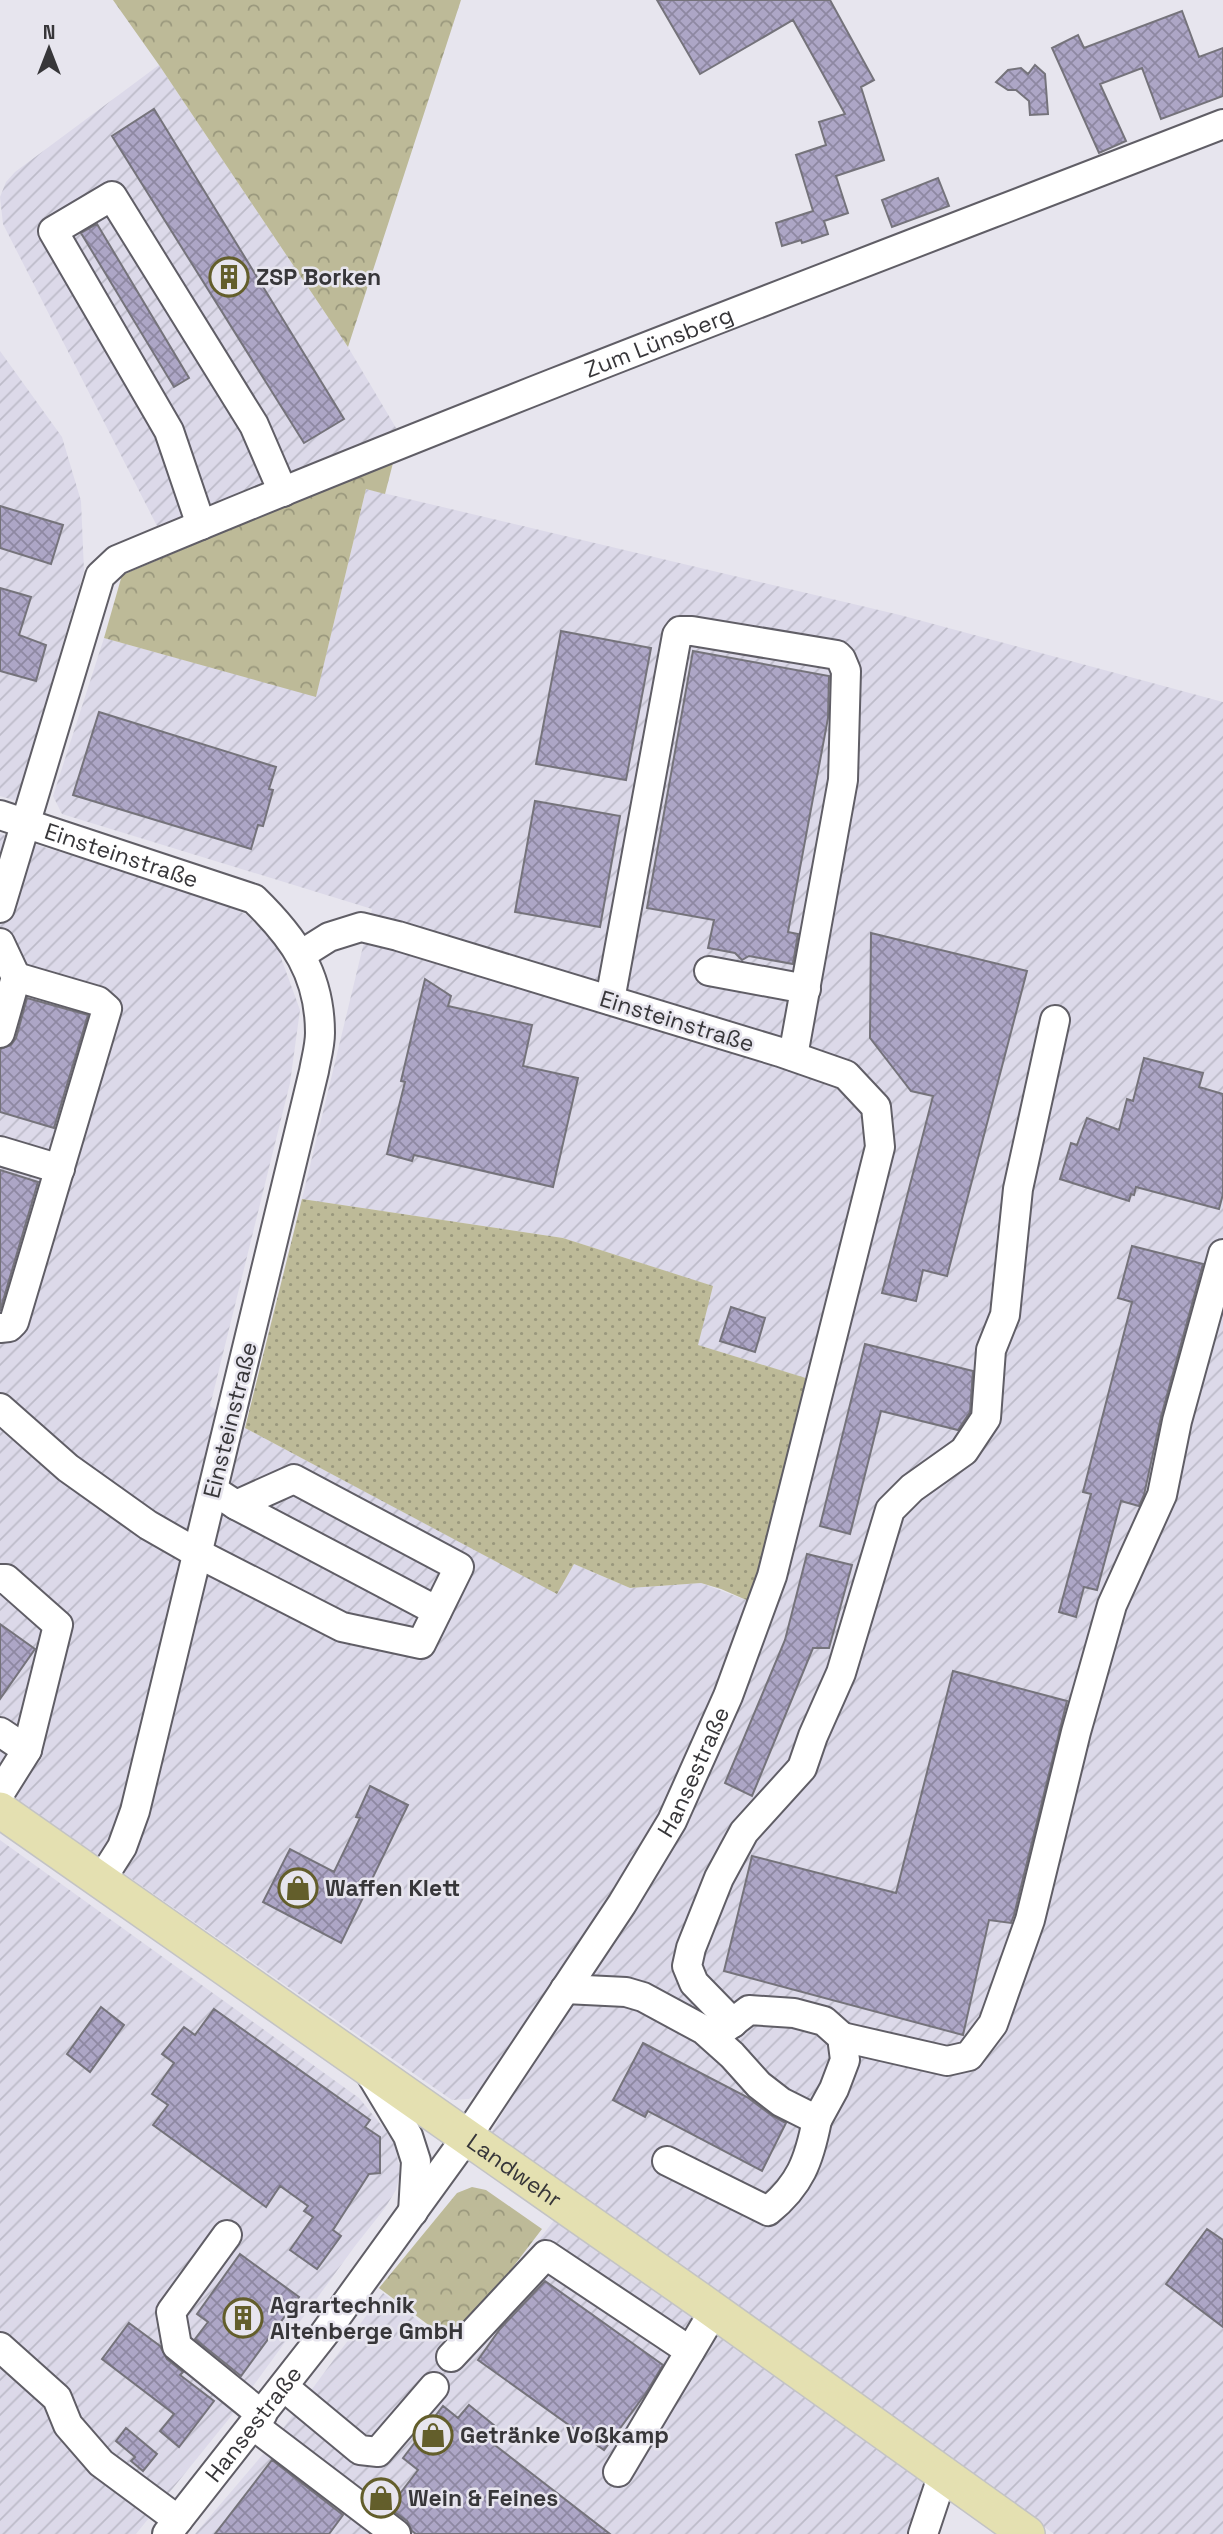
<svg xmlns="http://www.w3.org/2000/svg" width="1223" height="2534" viewBox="0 0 1223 2534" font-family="'Space Grotesk',sans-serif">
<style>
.industrial{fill:url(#industrial-furrows)}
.grass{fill:url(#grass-dots)}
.forest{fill:url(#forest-crowns)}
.building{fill:url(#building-cross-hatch);stroke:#75737b;stroke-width:2}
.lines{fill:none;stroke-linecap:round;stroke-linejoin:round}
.minor-casing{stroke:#605e66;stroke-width:32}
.major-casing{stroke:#c3c3c4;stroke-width:38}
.minor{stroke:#fff;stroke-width:28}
.major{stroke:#e4e0b1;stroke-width:35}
.labels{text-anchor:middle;stroke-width:5;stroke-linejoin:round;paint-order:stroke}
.poi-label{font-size:23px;font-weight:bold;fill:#373639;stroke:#e7e5ee;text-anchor:start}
.street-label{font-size:23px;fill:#373639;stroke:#e7e5ee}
</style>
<defs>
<pattern id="industrial-furrows" width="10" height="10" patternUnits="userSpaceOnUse" patternTransform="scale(1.75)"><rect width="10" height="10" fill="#dcd9e9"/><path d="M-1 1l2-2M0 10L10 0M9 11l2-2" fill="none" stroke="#bdbbc9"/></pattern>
<pattern id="grass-dots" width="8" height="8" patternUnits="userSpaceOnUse" patternTransform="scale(1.75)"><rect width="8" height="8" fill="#bdba98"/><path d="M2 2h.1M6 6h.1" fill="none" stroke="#9a987d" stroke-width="1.8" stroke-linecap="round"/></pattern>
<pattern id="forest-crowns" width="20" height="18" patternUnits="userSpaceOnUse" patternTransform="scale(1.75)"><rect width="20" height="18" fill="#bdba98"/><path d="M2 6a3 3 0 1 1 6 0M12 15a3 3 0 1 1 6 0" fill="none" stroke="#9a987d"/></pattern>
<pattern id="building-cross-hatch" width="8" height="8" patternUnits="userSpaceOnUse" patternTransform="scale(1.75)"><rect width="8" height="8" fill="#ada6c6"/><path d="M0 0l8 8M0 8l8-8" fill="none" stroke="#8e88a2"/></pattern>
</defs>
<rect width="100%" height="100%" fill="#e7e5ee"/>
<path class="industrial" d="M159,65L348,347L399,433L157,526L3,224L0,197L6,182L15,172Z
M0,351L62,437L81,501L84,571L17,801L0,796Z
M366,489L900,615L1223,702V2534H1054L949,2458L924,2534H195L270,2446L383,2293L454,2349L573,2196L490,2135L679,1804L759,1653L799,1511L809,1379L697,1345L712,1286L563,1238L302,1199L372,909L62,814L53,796L104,638L316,696Z
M0,834L211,897L247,915L276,944L300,1010L290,1083L210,1406L245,1428L556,1593L574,1564L630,1588L701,1583L751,1602L736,1643L662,1810L560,1981L480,2091L469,2099L452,2100L0,1788Z
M0,1840L359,2098L387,2132L395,2145L399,2165V2178L396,2190L385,2208L355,2246L232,2415L136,2534H0Z"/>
<path class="grass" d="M302,1199L563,1238L713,1286L698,1345L809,1379L751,1602L721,1589L701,1583L630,1588L574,1564L557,1594L245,1428Z"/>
<path class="forest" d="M113,0H461L348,347L159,65Z
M393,463L385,494L366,489L316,697L104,638L122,575L359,475Z
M472,2187L486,2190L542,2229L454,2344L379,2288L457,2193Z"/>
<path class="building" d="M657,0H830L874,80L861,87L884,160L836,176L848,213L824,221L828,234L802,243L801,240L782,246L776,223L813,211L796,155L826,145L819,122L845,114L793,20L700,74Z
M1182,11L1199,57L1223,48V96L1161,119L1142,68L1100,84L1126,141L1099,153L1052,48L1078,35L1084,48Z
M1035,65L1045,74L1048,114L1030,115L1029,101L1016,90H1008L996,82L1008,70L1021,68L1028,74Z
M154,109L344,419L304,443L112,136Z
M938,178L949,206L892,227L882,200Z
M97,224L189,378L174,387L81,233Z
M0,506L63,525L51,564L0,548Z
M0,588L31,597L19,635L46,645L36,681L0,671Z
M561,631L651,648L626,780L536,764Z
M693,651L829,676L828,718L788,932L798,934L793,964L749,956L742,960L735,953L708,948L714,920L647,908Z
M99,712L276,767L269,789L273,790L263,826L258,825L251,849L73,795Z
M535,801L620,816L600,927L515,912Z
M871,933L1027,971L947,1276L923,1270L916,1301L882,1293L933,1096L911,1091L870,1038Z
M425,979L451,996L448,1006L532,1025L523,1066L578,1078L553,1187L414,1155L412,1161L387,1154L405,1082L401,1081Z
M27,998L88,1015L54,1128L0,1112V1049L11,1045L16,1038Z
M1144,1058L1203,1073L1199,1087L1223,1094V1194L1219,1209L1136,1187L1134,1195L1131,1194L1129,1201L1060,1179L1071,1143L1077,1145L1087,1118L1119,1130L1127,1099L1133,1101Z
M0,1170L38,1182L0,1311Z
M1132,1246L1203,1264L1161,1417L1144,1495L1139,1506L1121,1501L1097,1590L1084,1587L1076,1617L1059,1612L1091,1494L1083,1492L1132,1302L1118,1298Z
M731,1307L765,1318L755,1352L720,1341Z
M865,1344L973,1371L970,1412L958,1430L881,1411L850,1534L820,1526Z
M807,1554L852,1565L829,1648H813L752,1796L725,1783L785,1640Z
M0,1624L35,1649L0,1699Z
M953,1671L1067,1701L1014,1915L1011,1923L989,1920L963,2035L724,1971L752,1856L896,1893Z
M370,1786L408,1805L341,1943L263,1902L290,1849L334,1872L360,1818L356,1817Z
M101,2007L124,2025L90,2072L67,2054Z
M214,2009L370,2120L365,2127L380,2137V2173L369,2174L333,2230L341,2236L317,2269L290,2250L313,2217L304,2211L308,2206L280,2186L266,2207L153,2125L168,2105L152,2094L174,2063L162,2054L184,2027L195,2035Z
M643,2043L747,2097L771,2115L786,2123L762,2171L648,2111L645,2117L613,2100Z
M1207,2229L1223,2240V2327L1166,2284Z
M240,2254L299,2297L241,2376L195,2339L208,2322L197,2314Z
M545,2281L663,2365L646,2393L604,2450L478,2360L500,2329Z
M129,2323L160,2346L167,2359L183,2372L180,2375L214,2401L179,2447L160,2431L174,2414L102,2359Z
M469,2405L495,2426L487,2439L610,2534H416L412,2531L407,2521L389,2508L418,2470L403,2458L443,2406L458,2418Z
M126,2428L157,2454L143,2471L131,2461L135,2457L116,2441Z
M272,2460L343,2515L329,2534H215Z"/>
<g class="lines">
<g class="minor-casing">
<g id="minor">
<path d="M201,525L169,431L53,231L112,196L254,425L283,492"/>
<path id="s1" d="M0,815L254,899C294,938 320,974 320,1033C320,1046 316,1059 314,1071L135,1811L122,1847L101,1880"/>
<path id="s2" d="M0,908L100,576L117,560C482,407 854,267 1223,124"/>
<path d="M0,943L16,977"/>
<path d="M709,971L806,989"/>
<path d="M610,1000L677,635L680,631H692L837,655L841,659L846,671L843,780L793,1056"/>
<path d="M0,1033L16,977L98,1001L107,1009L14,1322L9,1327L0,1328"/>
<path d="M0,1151L60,1169"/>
<path d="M0,1408L68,1468L148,1525L197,1553L342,1627L421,1644L459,1567L294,1479L236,1505L213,1490"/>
<path d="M236,1505L437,1611"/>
<path d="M0,1579H6L58,1625L27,1750"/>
<path d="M0,1732L27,1750L0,1793"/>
<path d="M565,1989L626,1992L643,1997L704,2030L732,2055L759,2085L781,2102L817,2120C809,2161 800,2185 768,2211L667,2161"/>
<path d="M733,2023L694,1983L687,1966L691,1948L719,1878L744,1832L802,1768L813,1736L841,1673L890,1510L912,1488L964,1451L986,1418L991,1350L1005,1315L1018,1189L1055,1020"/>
<path d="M719,2033L749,2010L794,2013L824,2021L842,2037L845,2060L834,2089L817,2120"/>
<path d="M842,2037L947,2061L969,2056L993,2024L1030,1920L1076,1732L1112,1605L1162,1495L1177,1421L1223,1254"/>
<path d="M370,2073L408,2136L416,2161L413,2212"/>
<path d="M227,2235L171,2312L177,2346L262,2415"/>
<path d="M0,2347L57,2398L68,2425L101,2463L178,2520"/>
<path d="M451,2357L546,2255L690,2351"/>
<path d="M284,2387L360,2450L378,2452L434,2387"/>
<path d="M254,2426L396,2534"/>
<path d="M618,2472L714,2311"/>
<path id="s3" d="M167,2534L324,2334L466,2138L622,1904L672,1821L728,1696L772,1576L880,1147L876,1107L846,1075L780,1052L398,936L361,927L329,937L302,954"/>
<path d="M923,2534L943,2474"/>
</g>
</g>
<g class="major-casing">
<g id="major">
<path id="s4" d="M0,1810L705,2304L1027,2534"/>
</g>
</g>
<use href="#minor" class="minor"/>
<use href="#major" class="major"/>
</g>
<defs>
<g id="building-ring" transform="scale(2.0125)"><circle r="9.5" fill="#e7e5ee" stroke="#635e2b" stroke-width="1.5"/><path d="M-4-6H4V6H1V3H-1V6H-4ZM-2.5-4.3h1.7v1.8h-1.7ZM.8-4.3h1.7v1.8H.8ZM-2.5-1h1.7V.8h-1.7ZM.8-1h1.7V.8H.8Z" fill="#635e2b"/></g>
<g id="shop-ring" transform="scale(2.0125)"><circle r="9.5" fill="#e7e5ee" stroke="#635e2b" stroke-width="1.5"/><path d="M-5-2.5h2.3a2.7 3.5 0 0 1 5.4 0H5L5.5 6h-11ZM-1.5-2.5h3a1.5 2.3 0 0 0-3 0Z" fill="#635e2b"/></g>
</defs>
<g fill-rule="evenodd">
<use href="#building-ring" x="229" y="277"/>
<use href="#shop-ring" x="298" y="1888"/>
<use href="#building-ring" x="243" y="2318"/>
<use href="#shop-ring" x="433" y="2435"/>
<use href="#shop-ring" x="381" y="2498"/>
</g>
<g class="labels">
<g class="poi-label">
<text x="256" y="285">ZSP Borken</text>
<text x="325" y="1896">Waffen Klett</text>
<text x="270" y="2313">Agrartechnik<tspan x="270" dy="26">Altenberge GmbH</tspan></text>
<text x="460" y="2443">Getränke Voßkamp</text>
<text x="408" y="2506">Wein &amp; Feines</text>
</g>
<g class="street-label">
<text dy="8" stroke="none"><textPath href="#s2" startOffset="954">Zum Lünsberg</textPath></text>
<text dy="8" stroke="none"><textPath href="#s1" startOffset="128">Einsteinstraße</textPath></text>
<text transform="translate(677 1021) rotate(17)" y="8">Einsteinstraße</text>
<text transform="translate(230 1420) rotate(-76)" y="8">Einsteinstraße</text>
<text dy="8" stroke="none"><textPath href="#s3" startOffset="928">Hansestraße</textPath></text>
<text dy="8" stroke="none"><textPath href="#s4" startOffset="628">Landwehr</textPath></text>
<text dy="8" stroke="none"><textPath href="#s3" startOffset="140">Hansestraße</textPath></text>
</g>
</g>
<g transform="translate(49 49)" stroke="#e7e5ee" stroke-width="5" paint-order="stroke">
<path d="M0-5L12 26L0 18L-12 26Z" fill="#373639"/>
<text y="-10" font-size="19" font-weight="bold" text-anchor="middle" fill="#373639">N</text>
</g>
</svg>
